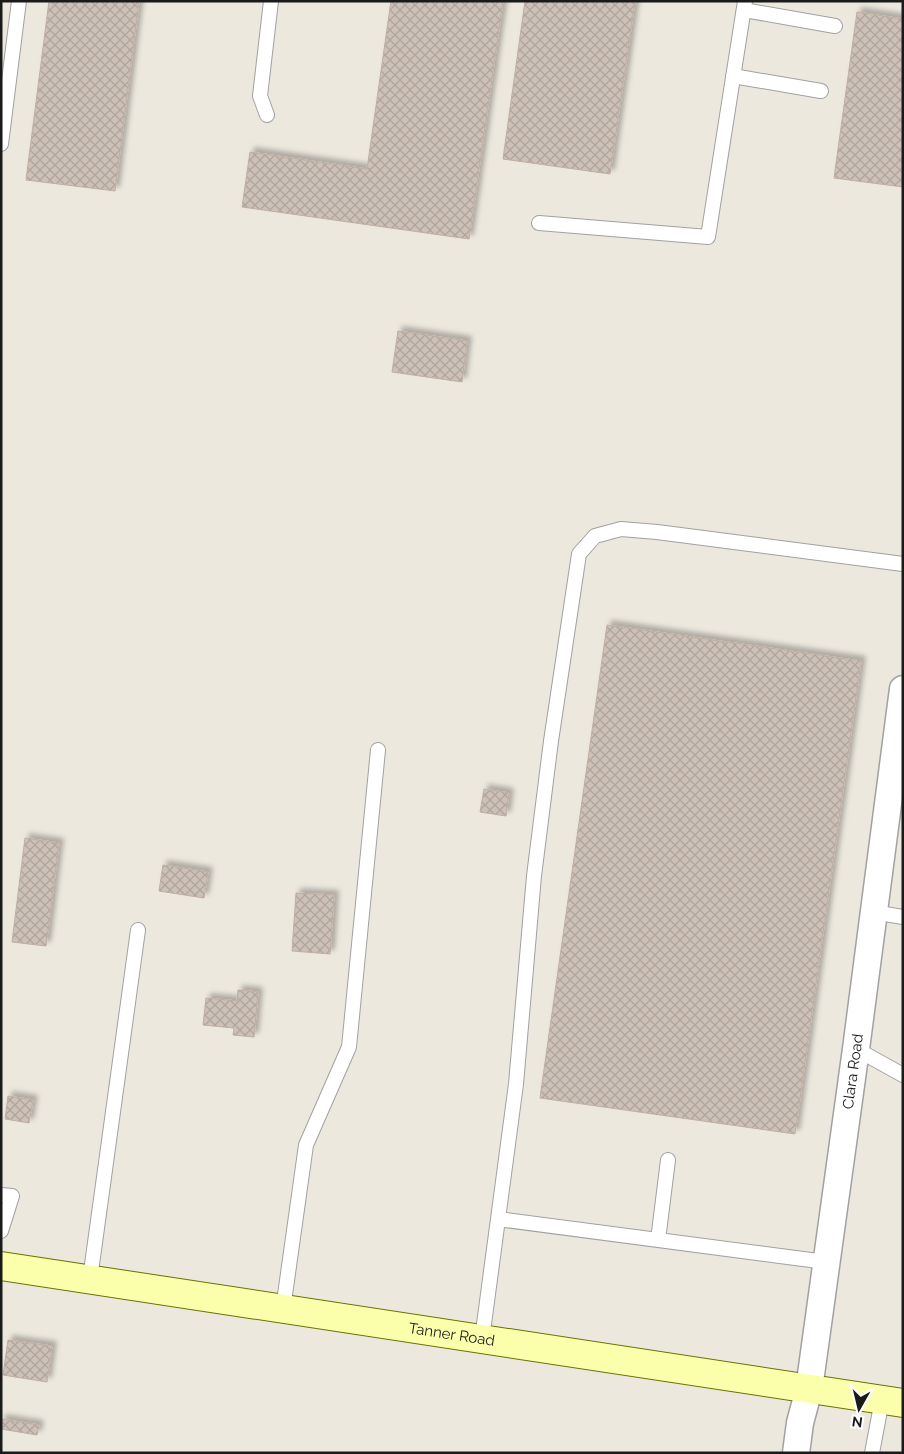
<svg xmlns="http://www.w3.org/2000/svg" width="904" height="1454" viewBox="0 0 904 1454" font-family="Raleway,sans-serif">
<style>
.building{fill:url(#building-cross-hatch);stroke:#c0aea0;filter:url(#shadow)}
.lines{fill:none;stroke-linecap:round;stroke-linejoin:round}
.lane-casing{stroke:#a1a1a1;stroke-width:16}
.street-casing{stroke:#a1a1a1;stroke-width:29}
.secondary-casing{stroke:#677300;stroke-width:30}
.lane{stroke:#fff;stroke-width:14}
.street{stroke:#fff;stroke-width:26}
.secondary{stroke:#fbffab;stroke-width:28}
.labels{text-anchor:middle;stroke-width:5;stroke-linejoin:round;paint-order:stroke}
.street-label{font-size:15px;fill:#1a1a1a;stroke:#fff}
</style>
<defs>
<pattern id="building-cross-hatch" width="8" height="8" patternUnits="userSpaceOnUse" patternTransform="scale(1.25)"><rect width="8" height="8" fill="#cdc1b7"/><path d="M0 0l8 8M0 8l8-8" fill="none" stroke="#afa59d"/></pattern>
<filter id="shadow"><feDropShadow dx="4.5" dy="-4.5" stdDeviation="2.5" flood-color="#0004"/></filter>
</defs>
<rect width="100%" height="100%" fill="#ede8de"/>
<path class="building" d="M49,1H139L115,191L26,180Z
M391,1H503L469,239L242,207L250,152L367,169Z
M525,1H635L610,174L503,159Z
M857,12L903,19V187L834,178Z
M398,331L467,341L462,382L392,372Z
M607,625L861,661L795,1134L540,1098Z
M484,789L509,793L506,816L480,812Z
M25,838L59,843L46,946L12,942Z
M163,865L208,872L204,898L159,891Z
M296,893L334,895L330,954L292,951Z
M238,990L258,992L254,1037L233,1035L234,1028L203,1025L206,998L237,1001Z
M8,1096L33,1100L29,1123L5,1119Z
M8,1340L52,1346L47,1382L3,1375Z
M1,1419L39,1425L37,1435L1,1429Z"/>
<g class="lines">
<g class="lane-casing">
<path id="lane" d="M744,10L835,26
M733,76L821,91
M267,115L260,96L271,1
M1,144L19,1
M539,223L708,237L745,1
M873,912L903,917
M856,1049L903,1075
M1,1195L12,1196L1,1231
M498,1219L826,1262
M658,1240L668,1160
M90,1279L138,930
M283,1309L306,1145L349,1047L378,750
M482,1339L516,1084L534,876L551,741L579,554L595,536L621,529L657,532L903,564
M872,1453L882,1400"/>
</g>
<g class="street-casing">
<g id="street">
<path id="s1" d="M796,1453L800,1423L809,1389L856,1049L903,689"/>
</g>
</g>
<g class="secondary-casing">
<g id="secondary">
<path id="s2" d="M1,1266L903,1403"/>
</g>
</g>
<use href="#lane" class="lane"/>
<use href="#street" class="street"/>
<use href="#secondary" class="secondary"/>
</g>
<g class="labels">
<g class="street-label">
<text dy="5" stroke="none"><textPath href="#s1" startOffset="386">Clara Road</textPath></text>
<text dy="5" stroke="none"><textPath href="#s2" startOffset="456">Tanner Road</textPath></text>
</g>
</g>
<rect width="904" height="1454" fill="none" stroke="#1a1a1a" stroke-width="5"/>
<g transform="translate(859 1409) rotate(188)" stroke="#ffffff" stroke-width="4" paint-order="stroke">
<path d="M0-4L9 19L0 12L-9 19Z" fill="#1a1a1a"/>
<text y="-8" font-size="14" font-weight="bold" text-anchor="middle" fill="#1a1a1a">N</text>
</g>
</svg>
